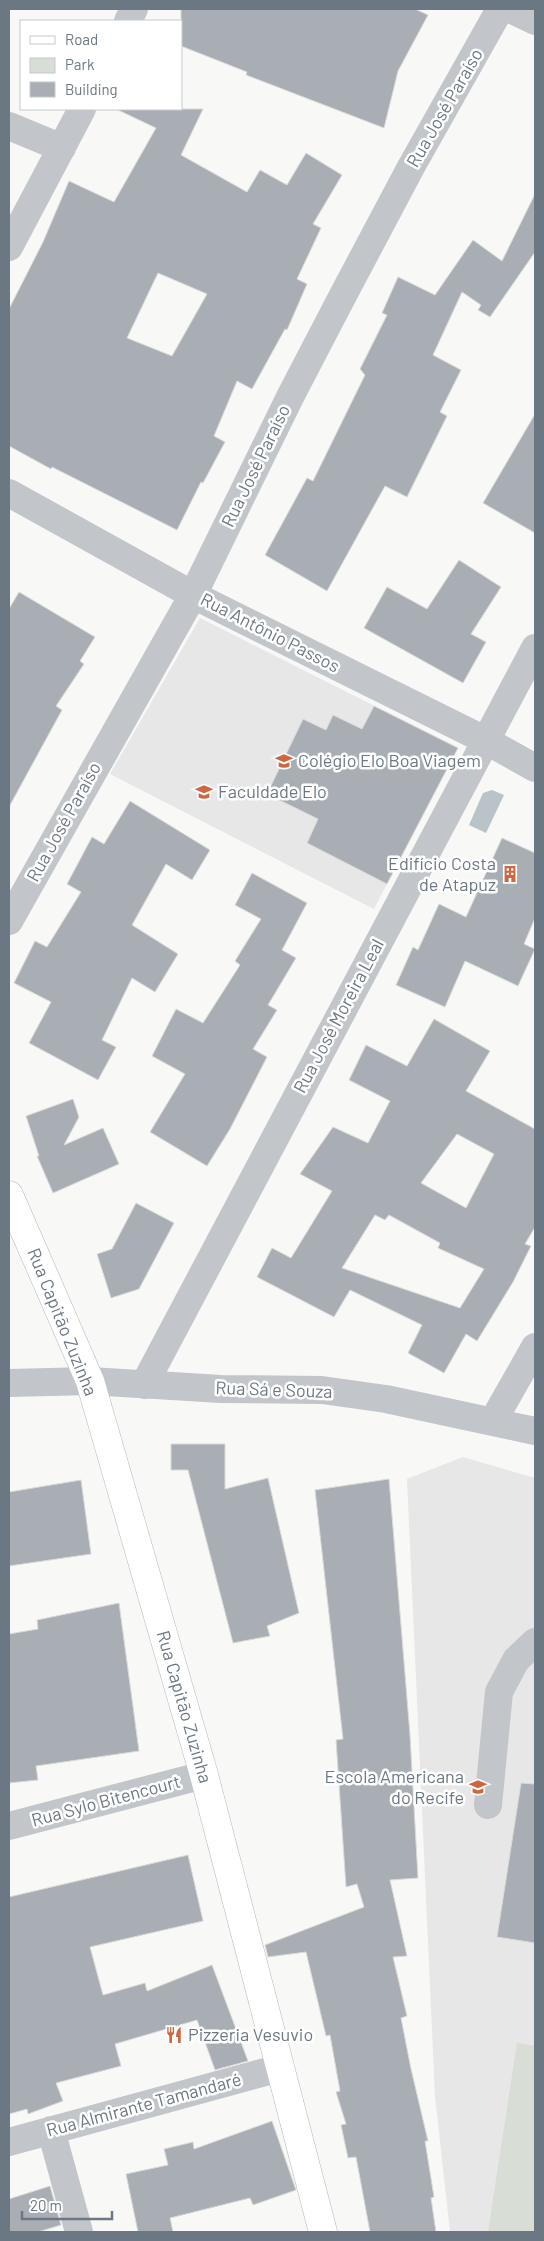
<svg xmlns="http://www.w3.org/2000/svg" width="544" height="2241" viewBox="0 0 544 2241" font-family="Barlow,sans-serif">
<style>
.built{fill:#e6e7e6}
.green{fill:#d8ddd6}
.water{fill:#bac3c7}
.building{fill:#a8aeb4;stroke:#dadad8;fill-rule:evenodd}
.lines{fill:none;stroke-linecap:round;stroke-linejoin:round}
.major-casing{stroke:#b4b7bb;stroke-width:29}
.minor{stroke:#c2c5c9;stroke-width:28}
.major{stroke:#fff;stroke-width:28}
.labels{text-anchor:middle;stroke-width:5;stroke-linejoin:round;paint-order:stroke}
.street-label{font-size:18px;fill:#6b7783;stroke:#fff}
.poi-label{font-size:18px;fill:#6b7783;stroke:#fff;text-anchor:start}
</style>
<rect width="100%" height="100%" fill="#f8f8f6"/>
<path class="built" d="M200,618L458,748L374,909L110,774Z
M463,1457L535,1478V2232H450L435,2096L407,1479Z"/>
<path class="green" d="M517,2043L535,2046V2232H488Z"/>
<path class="water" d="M492,790L504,795L486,833L469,825L483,793Z"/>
<path class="building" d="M181,9H415L428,15L398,71L384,128L246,75L247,72L181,46Z
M116,109H203L181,155L247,192L260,170L287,185L306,153L342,175L313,224L321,228L297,279L307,284L287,330L285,329L252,389L237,381L214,436L225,442L203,483L201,482L177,530L52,467L51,469L9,446V309L43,242L69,181L114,202L156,128ZM158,273L207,294L172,356L127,338Z
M535,194V252L490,317L478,310L481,305L462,292L433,355L461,370L440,412L447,416L407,497L385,486L327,591L265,555L307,478L313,481L365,375L360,369L387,315L382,313L398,277L435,295L473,240L502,261Z
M535,414V533L483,503Z
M459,560L501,587L471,634L486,642L463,683L364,628L387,587L427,609Z
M19,592L95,637L80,661L84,664L56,706L62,710L9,807V609Z
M374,706L458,748L387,884L307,843L318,819L267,794L303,719L326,730L333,715L362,729Z
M130,801L210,850L192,880L166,864L132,925L178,954L155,992L132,978L102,1040L116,1047L98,1080L29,1043L51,1002L14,983L35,941L47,947L81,892L67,884L92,837L104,844Z
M502,838L535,853V918L524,944L535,949L518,986L465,961L445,1007L396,985L413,947L418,950L439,904L466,917Z
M252,873L307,903L282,950L296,958L268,1005L277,1010L253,1049L267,1057L230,1129L207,1166L150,1132L185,1074L152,1056L176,1009L203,1023L240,965L235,961L261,919L235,905Z
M434,1019L490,1051L466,1091L535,1129V1227L525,1244L531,1246L513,1282L477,1341L466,1334L444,1373L408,1353L422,1325L350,1290L334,1317L257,1277L272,1248L291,1258L332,1191L300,1174L333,1127L368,1143L390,1101L349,1080L366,1045L407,1066ZM457,1134L494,1154L466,1208L421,1183ZM375,1215L385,1220L389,1215L440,1243L438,1248L484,1269L460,1308L342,1268Z
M73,1099L79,1117L64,1145L103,1128L119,1164L53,1193L37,1156H39L26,1116Z
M136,1203L174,1223L139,1289L111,1298L97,1254L112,1249Z
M171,1444H225V1489L268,1478L299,1613L267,1626L270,1636L233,1643L188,1470H171Z
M389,1479L410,1735L418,1878L390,1880L407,1956L393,1957L407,2016L401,2018L411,2069L428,2141H425L434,2197L431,2198L436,2232H370L356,2157L348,2158L341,2125L346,2124L336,2092L340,2091L330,2035L326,2036L306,1952L268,1957L265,1945L364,1907L357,1884L346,1887L336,1740L343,1739L315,1490Z
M81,1480L91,1554L9,1566V1492Z
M119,1603L139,1751L36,1766L38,1780L9,1783V1634L38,1629L37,1620Z
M521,1783L535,1784V1943L497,1937Z
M188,1855L203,1921L90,1947L103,1995L145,1983L147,1991L212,1965L248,2061L215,2070L197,2020L115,2044L121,2066L56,2083L63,2101L28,2114L27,2109L9,2114V1897Z
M272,2121L296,2190L253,2205L250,2198L170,2218L173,2232H138L126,2174L168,2165L164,2149L193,2142L194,2149Z
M50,2186L61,2225L38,2232H9V2199Z"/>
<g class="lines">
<g class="major-casing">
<path id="major" d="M9,1195L90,1381L204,1775L323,2232"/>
</g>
<path class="minor" d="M510,9L535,21
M128,21L134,9
M9,126L62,148
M9,247L82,109
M9,493L193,595L485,740L535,768
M9,921L193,595L290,397L341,299L411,167L500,9
M9,1383L90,1381L221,1389L322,1390L386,1399L535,1431
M144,1385L535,648
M493,1421L535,1347
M488,1805L499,1692L516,1660L535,1642
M9,1826L204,1775
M51,2130L79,2232
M9,2142L280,2068"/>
<use href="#major" class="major"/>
</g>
<defs>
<g id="school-bare" transform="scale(1.35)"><path d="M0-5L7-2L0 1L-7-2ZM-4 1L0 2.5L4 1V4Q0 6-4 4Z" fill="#ce6740" stroke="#fff" stroke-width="2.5" paint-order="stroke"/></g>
<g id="university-bare" transform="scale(1.35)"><path d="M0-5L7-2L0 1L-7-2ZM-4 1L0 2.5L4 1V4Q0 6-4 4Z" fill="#ce6740" stroke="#fff" stroke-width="2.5" paint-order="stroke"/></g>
<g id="building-bare" transform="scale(1.35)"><path d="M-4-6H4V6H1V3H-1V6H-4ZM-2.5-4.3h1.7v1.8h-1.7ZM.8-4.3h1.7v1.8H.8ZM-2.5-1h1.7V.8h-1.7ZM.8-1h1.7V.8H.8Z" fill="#ce6740" stroke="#fff" stroke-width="2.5" paint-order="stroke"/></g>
<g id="restaurant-bare" transform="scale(1.35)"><path d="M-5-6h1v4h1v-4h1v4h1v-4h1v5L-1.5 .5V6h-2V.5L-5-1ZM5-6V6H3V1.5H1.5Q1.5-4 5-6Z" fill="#ce6740" stroke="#fff" stroke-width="2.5" paint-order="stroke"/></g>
</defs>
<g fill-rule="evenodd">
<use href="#school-bare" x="284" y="761"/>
<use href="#university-bare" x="204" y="792"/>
<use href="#building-bare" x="510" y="874"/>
<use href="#school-bare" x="478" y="1787"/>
<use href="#restaurant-bare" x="174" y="2035"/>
</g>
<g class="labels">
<g class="street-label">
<text transform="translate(445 108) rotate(-60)" y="6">Rua José Paraíso</text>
<text transform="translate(256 466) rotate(-64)" y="6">Rua José Paraíso</text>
<text transform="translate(270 633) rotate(27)" y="6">Rua Antônio Passos</text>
<text transform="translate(64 822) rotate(-61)" y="6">Rua José Paraíso</text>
<text transform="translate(339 1016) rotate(-62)" y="6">Rua José Moreira Leal</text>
<text transform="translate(62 1322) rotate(68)" y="6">Rua Capitão Zuzinha</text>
<text transform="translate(274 1390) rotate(2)" y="6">Rua Sá e Souza</text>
<text transform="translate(184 1707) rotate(74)" y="6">Rua Capitão Zuzinha</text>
<text transform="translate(106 1801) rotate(-15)" y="6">Rua Sylo Bitencourt</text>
<text transform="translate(144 2105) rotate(-15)" y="6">Rua Almirante Tamandaré</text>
</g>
<g class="poi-label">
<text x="298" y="767">Colégio Elo Boa Viagem</text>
<text x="218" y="798">Faculdade Elo</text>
<text x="496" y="870" text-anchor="end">Edifício Costa<tspan x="496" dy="21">de Atapuz</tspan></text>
<text x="464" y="1783" text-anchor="end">Escola Americana<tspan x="464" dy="21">do Recife</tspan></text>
<text x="188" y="2041">Pizzeria Vesuvio</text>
</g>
</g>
<rect width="544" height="2241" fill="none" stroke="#6b7783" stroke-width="20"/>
<rect x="20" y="20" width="162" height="90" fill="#ffffff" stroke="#c4c9cd"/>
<rect x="30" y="36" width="25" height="8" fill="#ffffff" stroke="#c4c9cd"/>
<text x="65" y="45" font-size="15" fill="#6b7783">Road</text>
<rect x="30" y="58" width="25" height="15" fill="#d8ddd6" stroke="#c4c9cd"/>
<text x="65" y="70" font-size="15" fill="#6b7783">Park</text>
<rect x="30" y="82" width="25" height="15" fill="#a8aeb4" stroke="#c4c9cd"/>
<text x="65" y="95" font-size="15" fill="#6b7783">Building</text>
<path d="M22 2211v8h90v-8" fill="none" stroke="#6b7783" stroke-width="2.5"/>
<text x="30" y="2211" font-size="15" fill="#6b7783" stroke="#ffffff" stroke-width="4" paint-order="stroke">20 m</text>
</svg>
